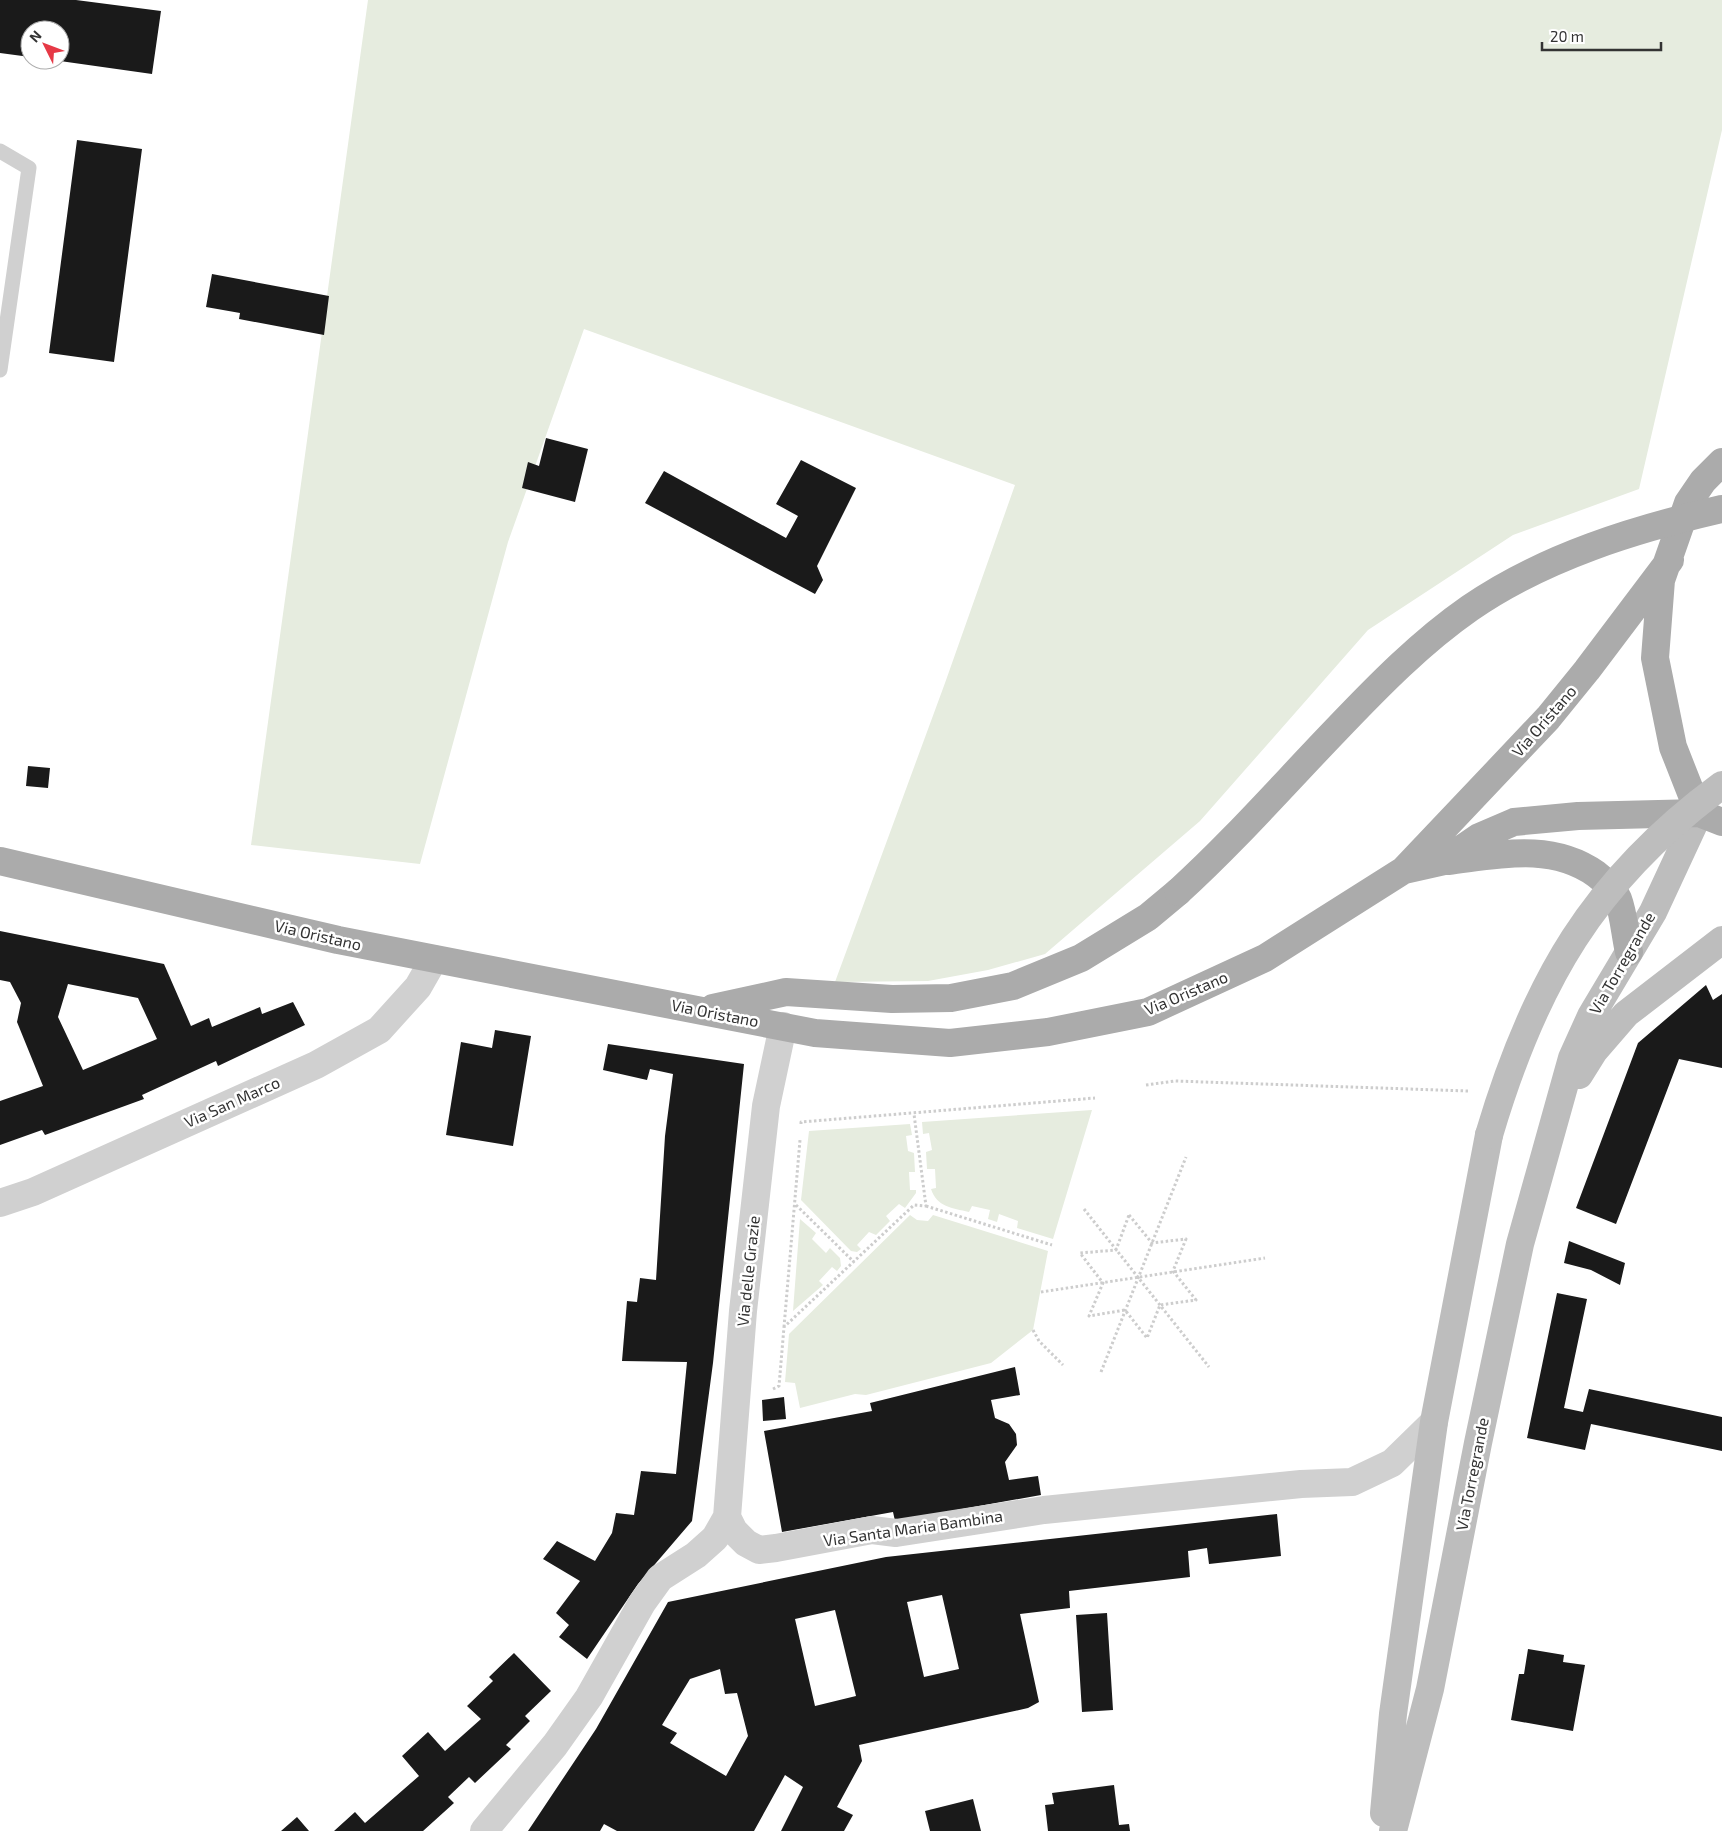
<svg xmlns="http://www.w3.org/2000/svg" width="1722" height="1831" viewBox="0 0 1722 1831" font-family="'Exo 2',sans-serif">
<style>
.green{fill:#e6ecdf}
.building{fill:#1a1a1a;fill-rule:evenodd}
.lines{fill:none;stroke-linecap:round;stroke-linejoin:round}
.path{stroke:#cdcdcd;stroke-width:3;stroke-dasharray:2.5 2.5;stroke-linecap:butt}
.service{stroke:#d0d0d0;stroke-width:15}
.minor{stroke:#d0d0d0;stroke-width:28}
.secondary{stroke:#bdbdbd;stroke-width:28}
.primary{stroke:#ababab;stroke-width:28}
.secondary-bridge{stroke:#bdbdbd;stroke-width:28}
.primary-bridge{stroke:#ababab;stroke-width:28}
.labels{text-anchor:middle;stroke-width:5;stroke-linejoin:round;paint-order:stroke}
.street-label{font-size:16px;fill:#333;stroke:#fff}
</style>
<rect width="100%" height="100%" fill="#fff"/>
<path class="green" d="M368,0H1722V130L1639,489L1513,535L1368,630L1200,821L1045,954L988,970L928,981L835,982L945,683L1015,485L584,329L508,542L420,864L251,845Z
M1092,1110L1053,1239L1017,1228L1018,1221L999,1214L997,1222L988,1219L990,1210L972,1206L969,1212C952,1208 937,1207 931,1189L936,1188L935,1169H927L926,1152L932,1150L929,1133L923,1134L922,1122Z
M910,1124L912,1135L906,1136L908,1151L914,1153L915,1172H909L910,1190H916V1193L905,1208L899,1204L886,1216L890,1221L876,1235L869,1232L857,1245L861,1249L857,1252L851,1251L801,1200L809,1131Z
M910,1215L917,1220L928,1221L933,1215L1048,1251L1033,1330L991,1363L866,1395L855,1394L800,1408L795,1383L785,1382L789,1334Z
M800,1219L816,1233L812,1239L826,1253L830,1248L840,1258L841,1266L837,1271L832,1267L819,1281L823,1285L793,1311Z"/>
<path class="building" d="M0,0H76L161,11L152,74L60,61V30H30V57L0,53Z
M77,140L142,149L114,362L49,353Z
M212,274L329,296L324,335L239,319L240,313L206,307Z
M546,438L588,449L575,502L522,488L528,462L539,466Z
M801,460L856,488L817,566L823,580L815,594L645,503L664,471L786,538L798,516L776,504Z
M28,766L50,768L48,788L26,786Z
M0,931L164,964L191,1026L209,1018L212,1027L260,1007L262,1014L293,1002L305,1025L218,1066L216,1061L142,1095L144,1099L45,1135L42,1130L0,1145V1101L43,1086L17,1022L21,1003L10,982L0,980ZM68,984L138,998L157,1039L83,1070L58,1017Z
M1706,985L1713,1000L1722,994V1068L1679,1059L1616,1224L1576,1208L1638,1043Z
M495,1030L531,1036L513,1146L446,1135L461,1042L492,1048Z
M608,1044L744,1064L713,1363L692,1521L638,1584L587,1659L559,1637L569,1625L556,1613L580,1581L543,1559L557,1541L595,1561L612,1533L616,1513L634,1515L641,1471L676,1474L687,1362L622,1361L627,1301L637,1302L640,1278L656,1280L665,1136L673,1074L650,1069L647,1080L603,1070Z
M1569,1241L1625,1263L1620,1285L1591,1270L1564,1263Z
M1557,1293L1587,1299L1564,1408L1583,1412L1589,1389L1722,1417V1451L1591,1424L1585,1450L1527,1438Z
M1015,1367L1020,1395L991,1400L995,1418L1009,1424L1016,1434L1017,1445L1005,1462L1009,1480L1038,1476L1041,1495L895,1521L893,1512L782,1532L764,1431L872,1411L870,1403Z
M784,1397L786,1419L763,1421L762,1400Z
M1277,1514L1281,1556L1209,1564L1207,1548L1188,1551L1190,1577L1069,1591L1070,1608L1020,1614L1039,1702L1028,1708L859,1745L862,1761L837,1807L853,1815L844,1831H781L803,1787L785,1775L754,1831H617L604,1824L600,1831H528L596,1729L668,1602L886,1557ZM942,1595L959,1669L924,1677L907,1602ZM835,1610L856,1696L815,1706L795,1619ZM720,1669L725,1694L737,1693L748,1736L726,1776L670,1743L677,1733L662,1725L690,1679Z
M1107,1613L1113,1710L1082,1712L1076,1615Z
M1528,1649L1564,1655L1563,1662L1585,1665L1573,1731L1511,1720L1519,1674H1524Z
M514,1653L551,1691L525,1716L530,1721L506,1745L511,1749L475,1783L469,1777L448,1797L454,1803L423,1831H334L355,1812L365,1823L419,1776L402,1756L428,1732L445,1751L481,1719L467,1706L493,1681L489,1677Z
M1114,1785L1119,1825L1129,1824L1130,1831H1048L1045,1805L1054,1804L1052,1793Z
M973,1799L981,1831H930L925,1811Z
M297,1817L309,1831H281Z"/>
<g class="lines">
<path class="path" d="M1146,1085L1175,1081L1468,1091
M801,1124V1122L1095,1098
M796,1205L854,1262
M926,1206L1052,1245
M1084,1209L1209,1367
M1129,1215L1152,1243L1186,1239L1173,1271L1196,1300L1160,1305L1147,1338L1125,1310L1089,1316L1103,1283L1080,1253L1116,1250Z
M1041,1292L1265,1258
M784,1327L800,1140
M1033,1330L1039,1341L1063,1365
M1101,1372L1186,1157
M773,1389L779,1386L784,1327L914,1205L926,1206L914,1114"/>
<path class="service" d="M0,151L29,168L0,370"/>
<path class="minor" d="M0,1203L33,1192L316,1065L379,1030L418,987L434,959
M727,1517L734,1531L746,1543L759,1550L776,1548L872,1530L896,1533L1044,1510L1301,1484L1352,1482L1392,1463L1434,1422
M484,1831L555,1745L589,1697L642,1603L660,1578L696,1555L715,1538L727,1517L743,1311L766,1106L783,1026"/>
<path class="secondary" d="M1579,1075L1594,1051L1626,1014L1722,940
M1384,1813L1393,1714L1434,1422L1489,1135
M1393,1831L1430,1689L1478,1443L1520,1244L1572,1058L1591,1016L1653,912L1699,813"/>
<path class="primary" d="M1722,462L1703,481L1688,503L1661,580L1655,658L1673,747L1699,813L1722,822
M0,861L338,940L815,1033L950,1043L1048,1032L1148,1012L1265,958L1404,870L1548,718L1587,670L1670,560
M1448,861C1498,855 1551,842 1596,874C1604,880 1614,889 1618,899C1624,915 1625,935 1629,952
M1404,870L1444,861L1479,837L1514,822L1578,816L1699,813
M713,1008L786,992L892,999L951,998L1013,986L1081,958L1148,917L1178,892"/>
<path class="secondary-bridge" d="M1489,1135C1534,983 1593,880 1722,785"/>
<path class="primary-bridge" d="M1178,892C1234,841 1284,784 1336,730C1378,686 1421,642 1470,608C1544,557 1635,529 1722,509"/>
</g>
<g class="labels">
<g class="street-label">
<text transform="translate(1544 721) rotate(-49)" y="6">Via Oristano</text>
<text transform="translate(318 935) rotate(13)" y="6">Via Oristano</text>
<text transform="translate(1622 963) rotate(-60)" y="6">Via Torregrande</text>
<text transform="translate(1186 993) rotate(-23)" y="6">Via Oristano</text>
<text transform="translate(715 1013) rotate(11)" y="6">Via Oristano</text>
<text transform="translate(232 1102) rotate(-24)" y="6">Via San Marco</text>
<text transform="translate(748 1271) rotate(-84)" y="6">Via delle Grazie</text>
<text transform="translate(1472 1474) rotate(-79)" y="6">Via Torregrande</text>
<text transform="translate(913 1528) rotate(-8)" y="6">Via Santa Maria Bambina</text>
</g>
</g>
<g transform="translate(45 45) rotate(312)"><circle r="24" fill="#ffffff" stroke="#adadad"/>
<path d="M0-4L9 19L0 12L-9 19Z" fill="#e63946"/>
<text y="-8" font-size="14" font-weight="bold" text-anchor="middle" fill="#333333">N</text>
</g>
<path d="M1542 42v8h119v-8" fill="none" stroke="#333333" stroke-width="2.5"/>
<text x="1550" y="42" font-size="15" fill="#333333" stroke="#ffffff" stroke-width="4" paint-order="stroke">20 m</text>
</svg>
